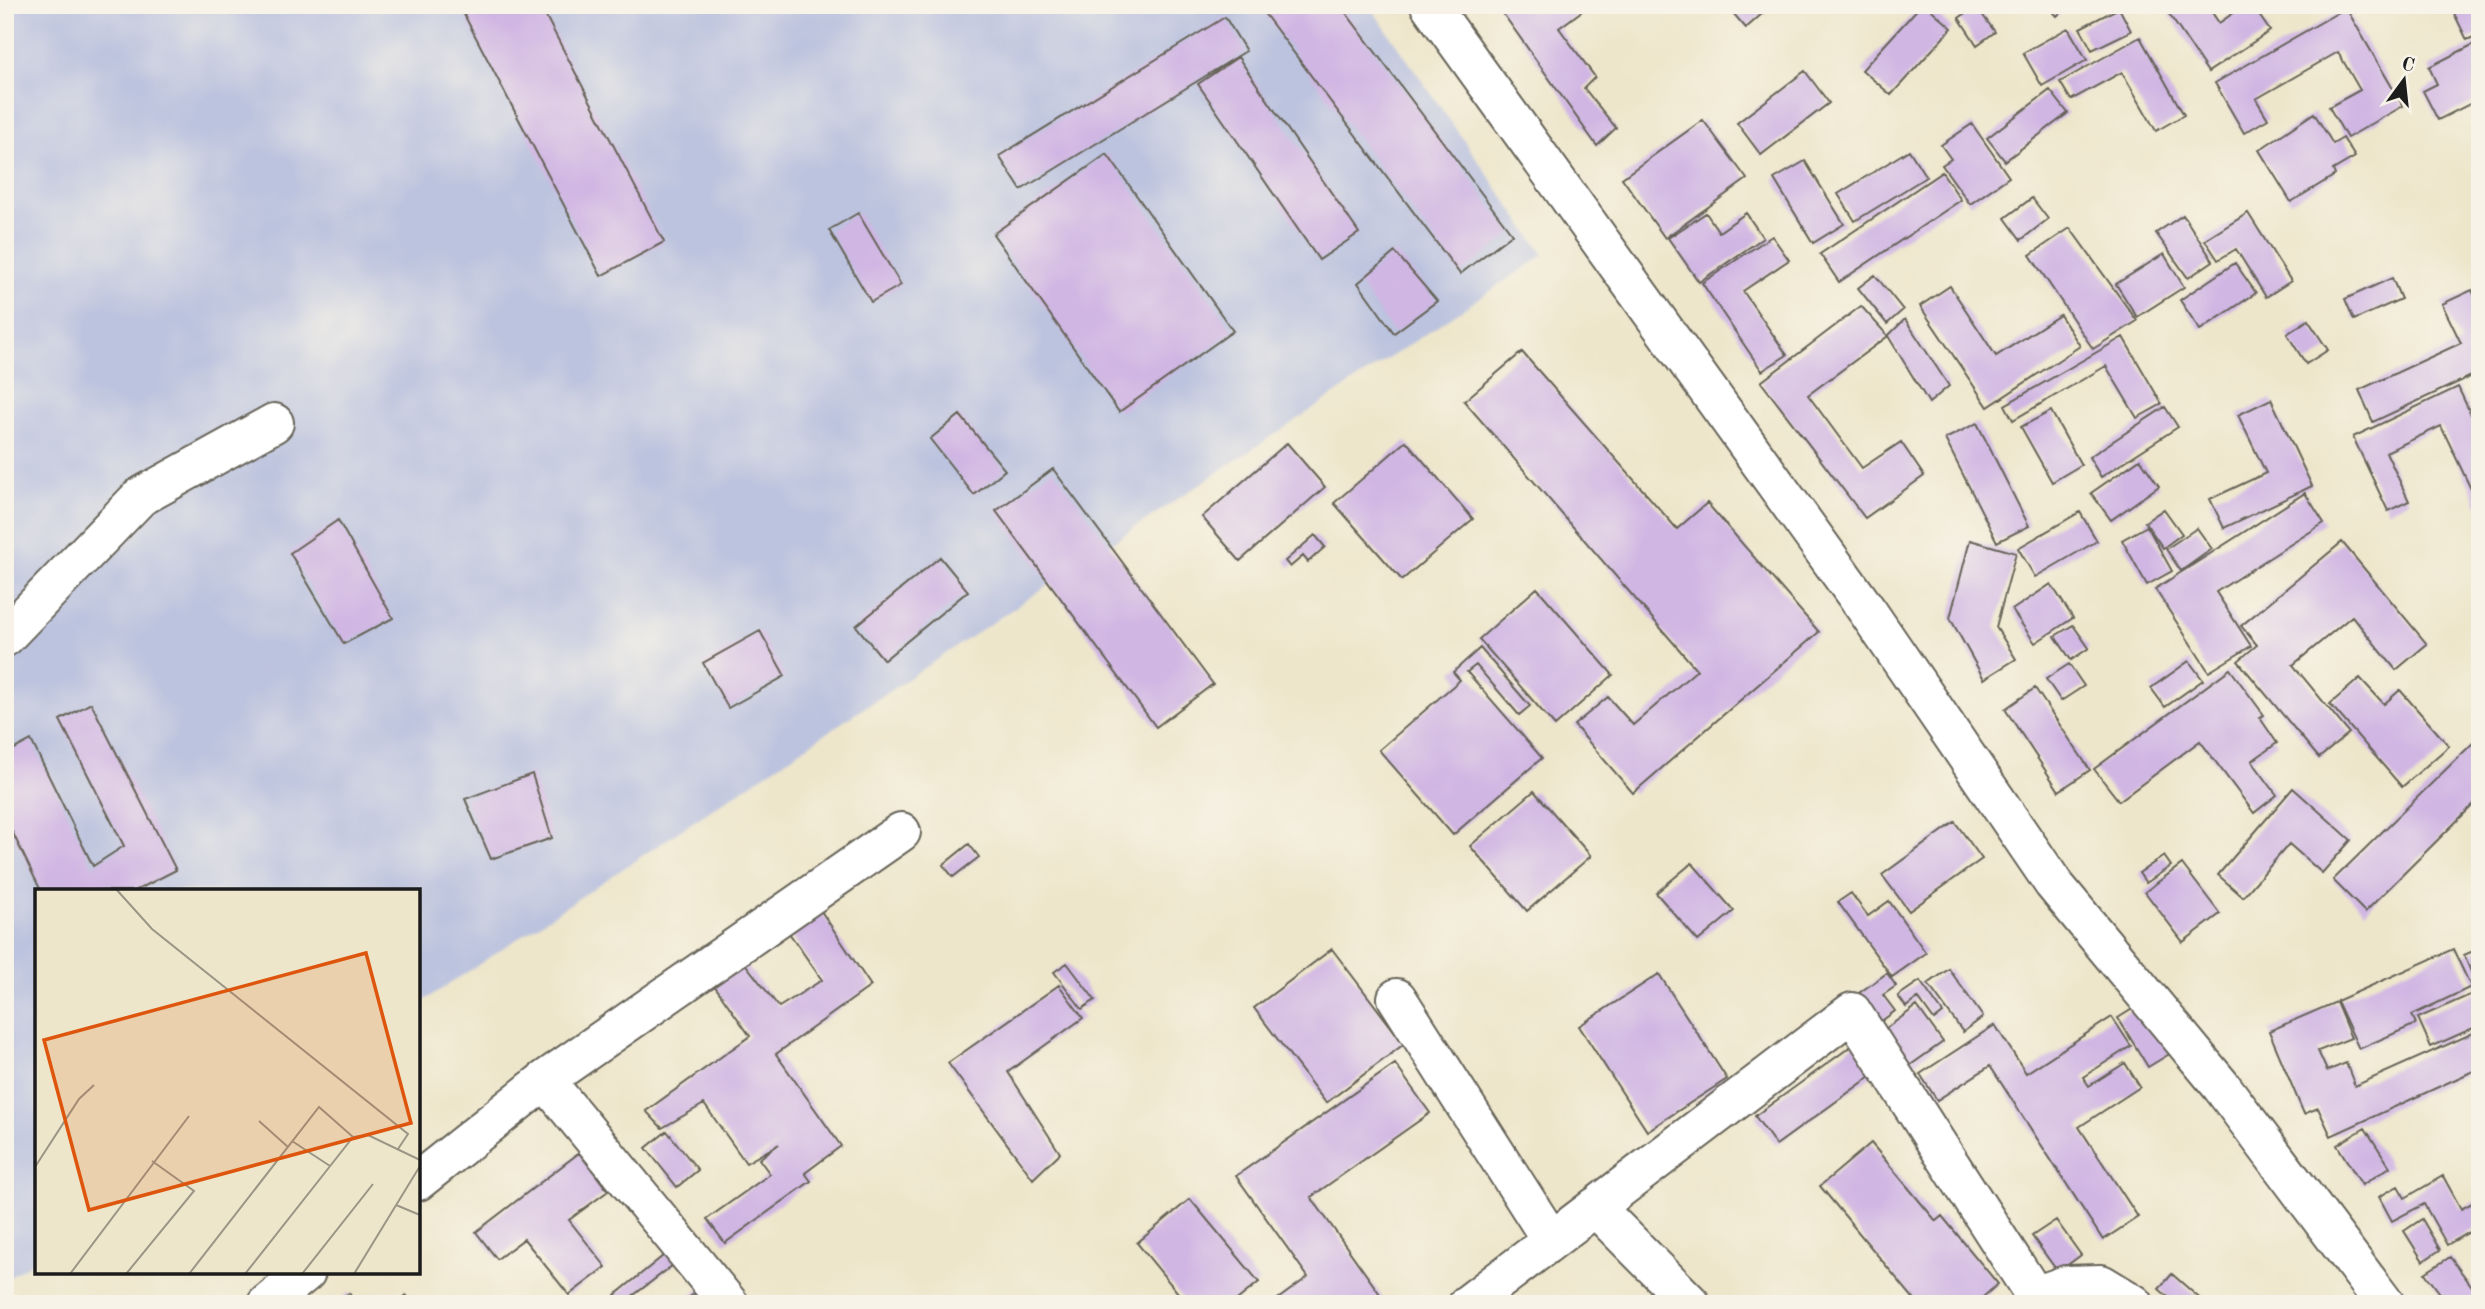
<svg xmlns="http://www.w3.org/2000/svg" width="2485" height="1309" viewBox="0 0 2485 1309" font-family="'Old Standard TT',serif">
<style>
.industrial{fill:#bcc3de}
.building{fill:#d0b6e3}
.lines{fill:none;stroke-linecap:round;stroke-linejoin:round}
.minor-casing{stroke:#666359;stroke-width:42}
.minor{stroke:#fff;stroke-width:38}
.inset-road{fill:none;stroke:#9a9585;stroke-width:2}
.view{fill:#de560d;fill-opacity:0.15;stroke:#de560d;stroke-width:3.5}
.inset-edge{fill:none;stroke:#1c1c1c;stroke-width:3.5}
</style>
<rect width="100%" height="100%" fill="#f7f3e8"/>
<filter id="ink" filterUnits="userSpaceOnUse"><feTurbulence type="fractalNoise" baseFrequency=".0143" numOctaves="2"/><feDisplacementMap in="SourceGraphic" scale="14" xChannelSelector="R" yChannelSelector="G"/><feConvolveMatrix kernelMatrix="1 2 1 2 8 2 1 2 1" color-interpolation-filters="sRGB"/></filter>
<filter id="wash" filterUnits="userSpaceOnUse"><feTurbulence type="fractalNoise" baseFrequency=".00686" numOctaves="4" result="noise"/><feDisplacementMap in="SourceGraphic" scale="28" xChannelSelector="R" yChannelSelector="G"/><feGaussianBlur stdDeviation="1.57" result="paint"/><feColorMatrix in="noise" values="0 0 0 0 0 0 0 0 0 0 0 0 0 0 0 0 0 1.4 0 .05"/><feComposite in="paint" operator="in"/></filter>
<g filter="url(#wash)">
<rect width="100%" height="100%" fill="#eee6cb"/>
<path class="industrial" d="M5,5H1369L1544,255L418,1005V891H37V1259L5,1280Z"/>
<g id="blocks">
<path class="building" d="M459,5H540L664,242L601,276Z
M1258,5H1340L1512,234L1460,274Z
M1497,5H1590L1559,28L1595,77L1584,88L1616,128L1597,146Z
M1726,5H1772L1746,28Z
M1921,5H1926L1952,28L1891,95L1862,70Z
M2047,5H2069L2057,16Z
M2163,5H2207L2219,23L2245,5H2252L2270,31L2208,72Z
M2450,5H2480V34L2467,40Z
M1976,6L1995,32L1977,45L1959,18Z
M2119,8L2131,31L2092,50L2080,28Z
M2346,8L2403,106L2347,138L2329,107L2360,90L2338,52L2256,99L2268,119L2244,133L2215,83Z
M1225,17L1246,51L1021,190L999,156Z
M2068,28L2087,60L2042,86L2023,53Z
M2140,37L2184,115L2156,131L2122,72L2071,100L2060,82Z
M2480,41V99L2438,120L2423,91L2437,84L2429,67Z
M1238,57L1359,233L1319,260L1198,84Z
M1805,71L1829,103L1761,155L1737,123Z
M2050,90L2068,113L2005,161L1987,138Z
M2314,113L2333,144L2343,138L2355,157L2333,170L2335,175L2291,202L2259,150Z
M1703,120L1747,179L1665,238L1622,178Z
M1972,124L2009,177L1970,204L1942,165L1951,159L1941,145Z
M1909,150L1926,177L1855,221L1838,194Z
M1107,154L1233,331L1119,412L993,234Z
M1805,161L1844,224L1813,243L1774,179Z
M1942,172L1961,200L1839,282L1820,254Z
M2032,198L2048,219L2021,240L2005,218Z
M858,213L901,285L871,302L829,230Z
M1706,213L1719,232L1746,213L1763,238L1699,282L1668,238Z
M2248,213L2291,281L2266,297L2236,249L2218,260L2205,240Z
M2183,215L2213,261L2188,278L2156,233Z
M2070,228L2137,321L2093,349L2030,255Z
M1772,236L1789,260L1743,291L1787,355L1762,371L1702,283Z
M1395,252L1437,301L1394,333L1358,283Z
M2164,254L2184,287L2137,317L2116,284Z
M2235,263L2256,293L2200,330L2180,300Z
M1875,275L1903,310L1887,324L1858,288Z
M2392,278L2401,299L2354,320L2345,299Z
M1950,286L1996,356L2060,315L2080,346L1988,407L1920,306Z
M2472,290L2480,307V372L2373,422L2359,390L2461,343L2442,304Z
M1861,306L1888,336L1808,395L1862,468L1901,442L1924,476L1865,518L1761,382Z
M1905,319L1949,386L1929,403L1888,336Z
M2308,320L2328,350L2306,364L2287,334Z
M2123,337L2162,404L2137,418L2106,366L2013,420L2005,405Z
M1522,352L1677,529L1707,503L1819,632L1633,793L1574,725L1608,697L1633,725L1697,670L1464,401Z
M2458,387L2480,434V508L2441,426L2386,452L2409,501L2388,511L2353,437Z
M2271,399L2312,486L2224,528L2210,499L2266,473L2238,415Z
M2165,407L2178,427L2101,477L2089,457Z
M2051,411L2081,465L2052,482L2021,427Z
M960,415L1005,470L974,495L930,439Z
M1977,423L2029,526L1997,542L1945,439Z
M1406,441L1473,519L1402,580L1334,503Z
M1287,443L1325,487L1240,561L1202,517Z
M2140,459L2159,486L2111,520L2091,493Z
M1053,469L1213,684L1156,727L996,511Z
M2305,493L2324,523L2216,592L2251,646L2209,672L2155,589Z
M2164,509L2182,534L2163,548L2145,522Z
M2080,512L2097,541L2035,577L2018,548Z
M338,520L393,618L344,644L290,553Z
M2147,526L2172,571L2147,585L2122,540Z
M2197,528L2212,549L2181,571L2166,549Z
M1315,535L1325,547L1308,562L1303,556L1290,567L1285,561Z
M1970,540L2016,553L1996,627L2016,659L1984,679L1950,618Z
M2342,542L2427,644L2396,670L2352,616L2293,665L2349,733L2319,758L2238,661L2257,645L2241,626Z
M940,557L968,591L884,660L856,626Z
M2051,584L2073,618L2035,643L2012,610Z
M1537,588L1613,675L1555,726L1479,639Z
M2073,625L2089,648L2071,660L2055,636Z
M760,631L785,676L728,708L703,663Z
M1480,648L1530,706L1519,715L1476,665L1467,672L1542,758L1453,835L1379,750L1460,680L1453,672Z
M2189,661L2203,680L2165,707L2151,688Z
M2069,664L2084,686L2061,701L2046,679Z
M2230,669L2264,715L2260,718L2277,743L2252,761L2277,795L2254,813L2200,741L2119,801L2094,769Z
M2360,678L2384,704L2400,690L2449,746L2402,787L2330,704Z
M2035,688L2090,770L2059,791L2005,709Z
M91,703L176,870L135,891H41L5,817V754L31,740L93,866L124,846L60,720Z
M2480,736V798L2365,912L2333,880Z
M532,774L552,838L491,859L465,799Z
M2293,788L2351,840L2322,873L2289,844L2243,897L2218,875Z
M1534,791L1591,856L1527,911L1470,846Z
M1955,822L1982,859L1909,911L1882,875Z
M969,844L979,857L953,877L943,865Z
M2164,856L2171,866L2146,883L2139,873Z
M1692,863L1734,911L1698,941L1656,893Z
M2182,864L2220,914L2183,942L2145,892Z
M1851,893L1868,916L1889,901L1926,953L1892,977L1838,902Z
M819,908L871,986L776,1054L841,1146L805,1173L811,1181L725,1243L707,1219L770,1174L759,1159L779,1144L746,1163L704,1104L662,1128L646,1111L750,1036L712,982L743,961L779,1007L822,980L787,930Z
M2480,948V1025L2431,1047L2418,1018L2479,991L2464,955Z
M1332,949L1404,1044L1326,1103L1254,1008Z
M2453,949L2471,987L2412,1015L2416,1024L2359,1049L2337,1001Z
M1067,963L1095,1000L1082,1009L1054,972Z
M1949,969L1983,1017L1963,1032L1928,984Z
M1887,973L1896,986L1883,995L1895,1011L1880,1022L1859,993Z
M1659,974L1727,1079L1647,1131L1579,1026Z
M1920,981L1943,1013L1934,1020L1918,998L1906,1007L1898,996Z
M1059,985L1083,1018L1008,1072L1060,1153L1033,1179L948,1063Z
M2147,1000L2176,1050L2148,1067L2118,1018Z
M2336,1002L2351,1038L2318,1051L2327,1071L2346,1063L2355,1086L2480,1030V1068L2331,1136L2318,1108L2304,1114L2269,1031Z
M1917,1006L1943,1042L1902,1071L1877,1035Z
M2112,1017L2131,1046L2083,1077L2089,1086L2125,1063L2140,1087L2079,1127L2138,1217L2103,1240L1990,1066L1937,1100L1920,1074L1995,1025L2026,1073Z
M1864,1037L1885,1066L1776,1145L1755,1116Z
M1395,1064L1430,1113L1311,1197L1387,1304H1271L1308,1277L1236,1176Z
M2365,1128L2390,1167L2362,1185L2337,1145Z
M667,1131L698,1170L677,1187L646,1148Z
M1871,1143L1936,1221L1942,1216L1998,1284L1975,1304H1918L1820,1186Z
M579,1153L608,1191L569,1220L606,1267L569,1295L524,1239L497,1259L476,1232Z
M2443,1176L2461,1209L2480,1199V1226L2447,1245L2424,1204L2392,1221L2379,1197L2398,1186L2405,1198Z
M1190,1199L1259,1282L1232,1304H1187L1137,1243Z
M2422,1219L2440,1250L2423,1261L2404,1231Z
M2056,1220L2081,1255L2058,1272L2032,1236Z
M668,1252L677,1262L622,1304L615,1295Z
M2450,1257L2480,1297V1304H2448L2425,1273Z
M2172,1274L2206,1304H2176L2159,1289Z
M701,1288L714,1304H681Z
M349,1293L356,1304H340L338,1301Z
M406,1295L414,1304H396Z"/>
</g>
</g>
<g filter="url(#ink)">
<use href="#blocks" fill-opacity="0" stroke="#666359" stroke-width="2"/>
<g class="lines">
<g class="minor-casing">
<path id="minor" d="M1430,5L1868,612L2053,883L2222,1087L2385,1304
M5,637L140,497L274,423
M1397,998L1551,1240
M545,1080L729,1304
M418,1181L545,1080L901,832
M1595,1207L1691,1304
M267,1304L306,1272
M1468,1304L1852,1012L2035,1296L2066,1285L2101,1284L2134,1304"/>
</g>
<use href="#minor" class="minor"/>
</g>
</g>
<g transform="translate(35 889)">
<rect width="385" height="385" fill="#eee6cb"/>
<path class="inset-road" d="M81,0L117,40L373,245L363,260M224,232L253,258M257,252L295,277M0,278L44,210L59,196M361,316L385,326M35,385L154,227M91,385L159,302L117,272M154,385L284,218L318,248L333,246L385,271M210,385L318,248M267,385L338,295M319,385L385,277"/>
<path class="view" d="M331,64L376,234L54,321L9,151Z"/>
<rect width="385" height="385" class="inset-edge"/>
</g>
<rect width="2485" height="1309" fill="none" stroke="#f7f3e8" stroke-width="28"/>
<g transform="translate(2404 80) rotate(15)" stroke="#f7f3e8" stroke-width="5" paint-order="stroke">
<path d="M0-5L12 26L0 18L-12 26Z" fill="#1c1c1c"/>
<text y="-10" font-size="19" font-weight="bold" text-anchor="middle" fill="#1c1c1c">С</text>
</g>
</svg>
